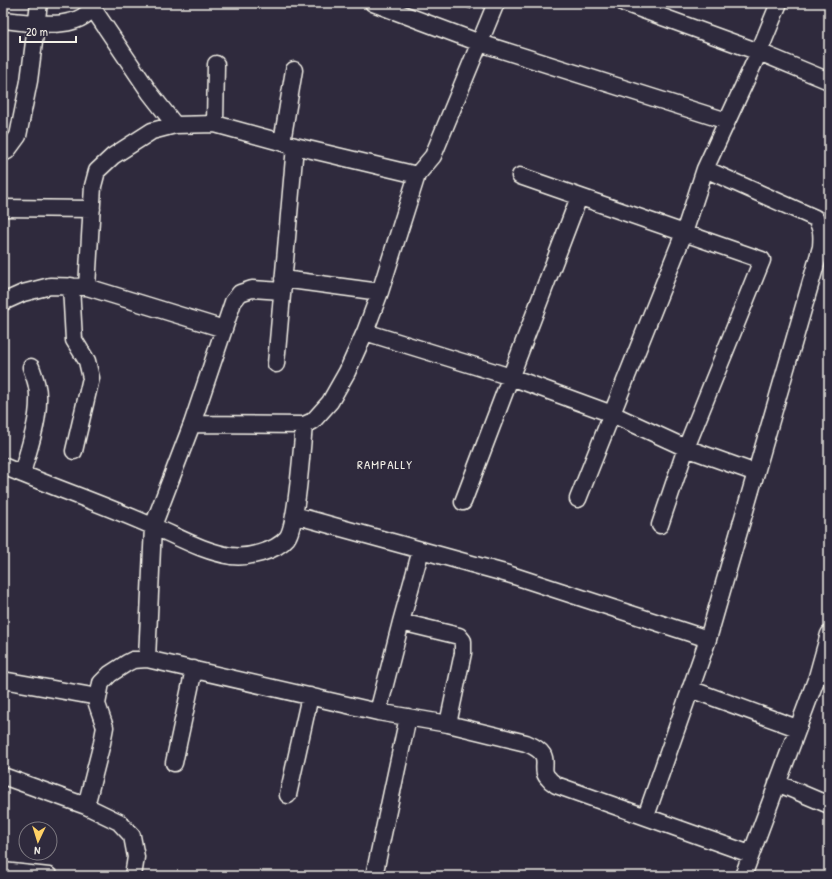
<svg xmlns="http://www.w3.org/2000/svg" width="832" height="879" viewBox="0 0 832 879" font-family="'Patrick Hand',sans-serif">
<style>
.building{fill:url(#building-hatch);stroke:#f4f1e8}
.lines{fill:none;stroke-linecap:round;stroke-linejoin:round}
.minor-casing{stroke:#f4f1e8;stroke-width:19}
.minor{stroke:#2f2a3d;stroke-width:16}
.labels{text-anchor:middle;stroke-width:3;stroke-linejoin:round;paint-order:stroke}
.quarter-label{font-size:13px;letter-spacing:1px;fill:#f4f1e8;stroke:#2f2a3d}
</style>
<defs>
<pattern id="building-hatch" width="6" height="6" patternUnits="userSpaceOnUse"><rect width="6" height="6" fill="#685a57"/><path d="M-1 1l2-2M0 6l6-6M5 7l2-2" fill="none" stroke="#7e726f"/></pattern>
</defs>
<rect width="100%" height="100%" fill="#2f2a3d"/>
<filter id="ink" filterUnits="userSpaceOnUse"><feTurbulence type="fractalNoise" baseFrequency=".025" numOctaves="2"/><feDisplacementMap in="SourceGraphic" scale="8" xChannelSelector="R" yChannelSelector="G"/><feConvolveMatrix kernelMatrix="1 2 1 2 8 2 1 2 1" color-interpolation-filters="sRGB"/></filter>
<g filter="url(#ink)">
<path class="building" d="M453,3H473L471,9Z"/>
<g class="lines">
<g class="minor-casing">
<path id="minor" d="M373,3L480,43L727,121
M624,3L759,52L829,81
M92,7L150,93L175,125
M3,20C27,22 83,34 94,3
M215,124L216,64
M282,142L294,70
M3,153L7,151L18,136L29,81L39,3
M520,176L762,260L686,448L660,525
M3,208L92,209
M283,279L380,292
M71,286L74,340L87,361L91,378L74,451
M87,287L93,186L97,171L113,156L152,131L175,125L215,124L295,146L417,175
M3,302L23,293L50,286L87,287L224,329
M365,332L511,377L612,414L686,448L756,473
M276,364L295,146
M192,424L304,425L313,421L330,402L347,372L365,332L380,292L417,175L433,156L496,3
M3,466C52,487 103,504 152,526C179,537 201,551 231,556C248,558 275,552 287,538C297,525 302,445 304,425
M22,474C28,450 38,425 38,401C39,389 35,378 31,367
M578,499L684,233L705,169L759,52L779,3
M463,502L579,197
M294,515L508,574L708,639
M401,622L459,636L463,641V653L448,724
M147,659L153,526L192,424L233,302L240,293L252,289L282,291
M3,680L98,697
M690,689L797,728
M378,712L401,622L421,550
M174,763L194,669
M3,776L86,806L119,822L132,836L136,857L133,876
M777,783L829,805
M288,795L310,696
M86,806L102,743L105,727L97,704L101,683L110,674L127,663L133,660L147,659L378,712L448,724L526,743C558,756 536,767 549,779C551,782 554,783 556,785L750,854
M646,816L708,639L821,247C822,235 822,228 815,218L705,169
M3,871L49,876
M374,876L408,717
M743,876L817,677L829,634"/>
</g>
<use href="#minor" class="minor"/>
</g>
</g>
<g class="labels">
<g class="quarter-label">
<text x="385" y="469">RAMPALLY</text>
</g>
</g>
<rect width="832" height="879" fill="none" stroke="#2f2a3d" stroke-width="16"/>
<rect x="8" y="8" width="816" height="863" fill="none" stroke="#f4f1e8" stroke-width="1.5" filter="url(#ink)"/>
<g transform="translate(38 841) rotate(184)"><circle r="19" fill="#2f2a3d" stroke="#7e7a81"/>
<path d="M0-3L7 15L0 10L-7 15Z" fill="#ffd166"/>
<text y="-6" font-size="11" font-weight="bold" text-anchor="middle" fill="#f4f1e8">N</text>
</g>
<path d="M20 36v6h56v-6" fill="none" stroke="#f4f1e8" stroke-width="2"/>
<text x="26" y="36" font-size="12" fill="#f4f1e8" stroke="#2f2a3d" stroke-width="3" paint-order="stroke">20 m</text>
</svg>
